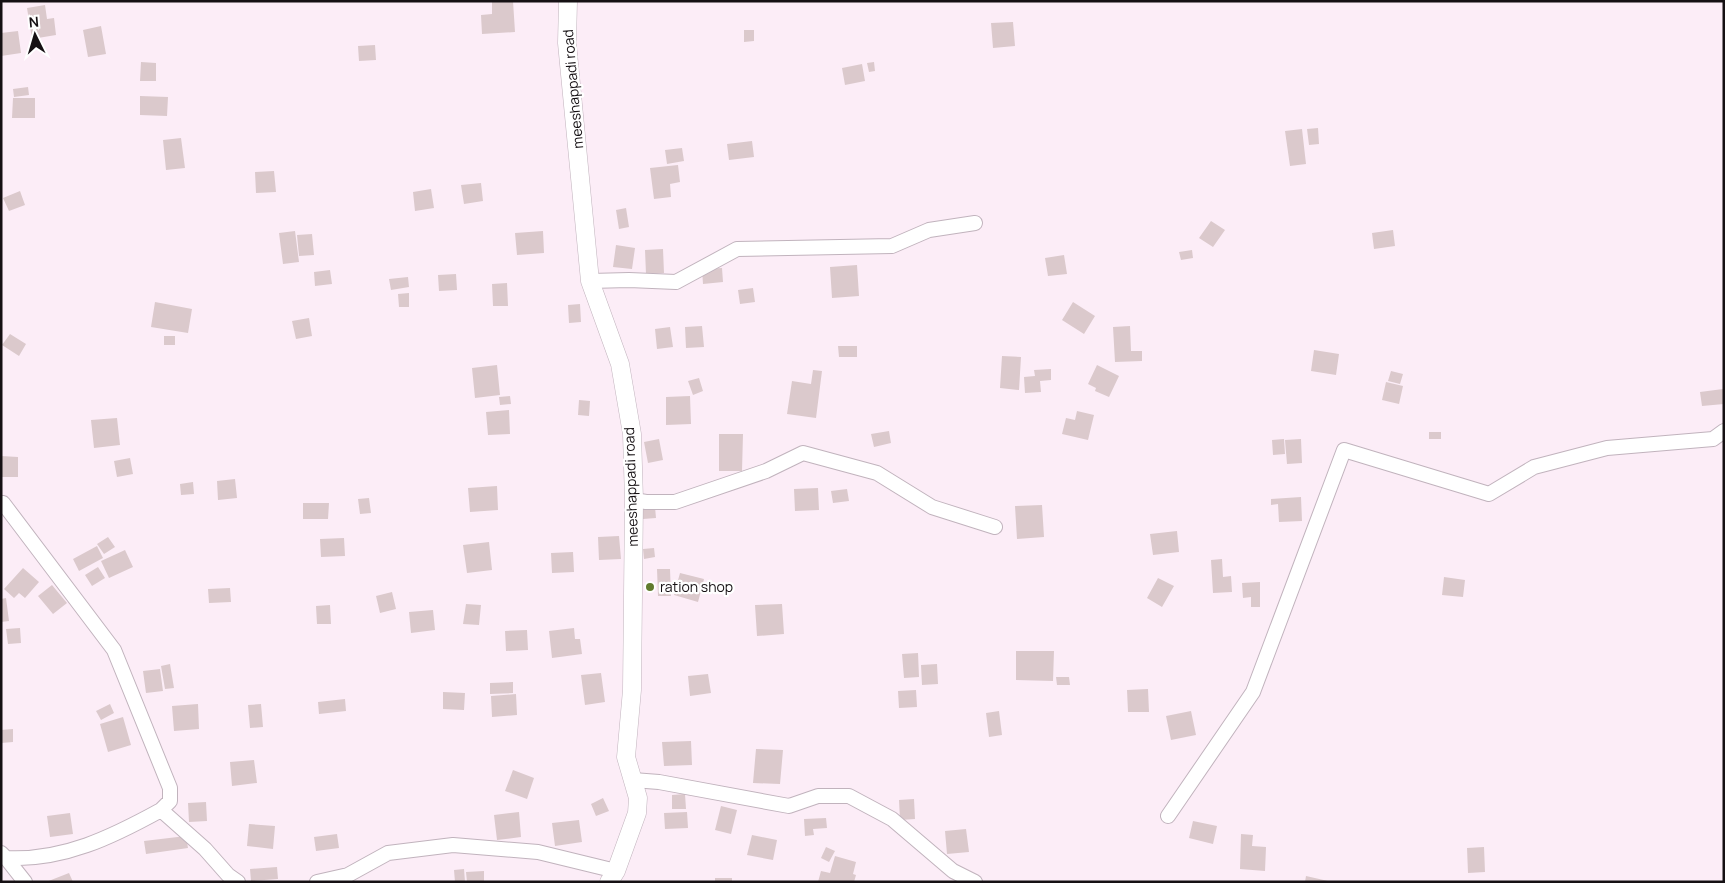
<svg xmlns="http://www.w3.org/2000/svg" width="1725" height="883" viewBox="0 0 1725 883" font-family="Manrope,sans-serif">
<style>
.building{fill:#dbc9cc}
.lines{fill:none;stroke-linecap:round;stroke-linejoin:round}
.minor-casing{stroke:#c1b3bd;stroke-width:16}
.tertiary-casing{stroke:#c1b3bd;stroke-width:19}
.minor{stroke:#fff;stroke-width:14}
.tertiary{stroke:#fff;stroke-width:18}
.poi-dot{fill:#617b2e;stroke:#fff;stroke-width:2}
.labels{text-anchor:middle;stroke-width:4.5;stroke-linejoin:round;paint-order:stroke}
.street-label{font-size:14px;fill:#151013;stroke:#fff}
.poi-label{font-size:14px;fill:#151013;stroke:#fff;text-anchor:start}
</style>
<rect width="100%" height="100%" fill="#fcedf7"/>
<path class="building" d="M513,1L515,32L482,34L481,15L492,14V2Z
M45,5L47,19L54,18L56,35L32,39L27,8Z
M1013,22L1015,46L993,48L991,23Z
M101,26L106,54L88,57L83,30Z
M744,30H754V41L744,42Z
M18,31L21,53L1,56V33Z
M375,45L376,60L359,61L358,46Z
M141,62L156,63V81H140Z
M874,62L875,71L869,72L867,63Z
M862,64L865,81L845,85L842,68Z
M28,87L29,95L14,97L13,89Z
M140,96L168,97L167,116L140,115Z
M13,98H35V118H12Z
M1318,128L1319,144L1309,145L1307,129Z
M1302,129L1306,164L1290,166L1285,131Z
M181,138L185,168L166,170L163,140Z
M752,141L754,157L729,160L727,144Z
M682,148L684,161L667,164L665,150Z
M678,165L680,182L670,184L671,197L654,199L650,168Z
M274,171L276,192L256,193L255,172Z
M481,183L483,201L464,204L461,185Z
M431,189L434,208L415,211L413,192Z
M20,191L25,205L9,211L3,198Z
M626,208L629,227L619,229L616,210Z
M1211,221L1225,230L1213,247L1199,238Z
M1393,230L1395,246L1374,249L1372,233Z
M295,231L299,262L283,264L279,233Z
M543,231L544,253L517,255L515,233Z
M312,234L314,255L299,256L297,235Z
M616,245L635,248L632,269L613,267Z
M663,249L664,273L646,274L645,250Z
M1192,250L1193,258L1181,260L1179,252Z
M1064,255L1067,274L1048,276L1045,258Z
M857,265L859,296L832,298L830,267Z
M722,268L723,282L703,284L702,269Z
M330,270L332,284L315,286L314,272Z
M456,274L457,290L439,291L438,275Z
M408,277L409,287L391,290L389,279Z
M507,283L508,306H493L492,284Z
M753,288L755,302L740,304L738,290Z
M409,293V307H399L398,294Z
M155,302L192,309L188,333L151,327Z
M1073,302L1095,316L1084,334L1062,320Z
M580,304L581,322L569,323L568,305Z
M309,318L312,336L296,339L292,321Z
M702,326L704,347L686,348L685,327Z
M1130,326L1131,351H1142V361L1115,362L1113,327Z
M670,327L673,347L657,349L655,329Z
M10,334L26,344L19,356L2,345Z
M164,336H175V345H164Z
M838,346H857V357H839Z
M1314,350L1339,354L1336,375L1311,371Z
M1002,356L1021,357L1019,390L1000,388Z
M497,365L500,395L475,398L472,368Z
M1097,365L1119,376L1109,397L1095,391L1096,388L1088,384Z
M1051,369V380L1040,381L1041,392L1025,393L1024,377L1035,376L1034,370Z
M813,370L822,371L816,418L787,414L792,381L811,384Z
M1391,371L1403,374L1400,384L1388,381Z
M699,378L703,391L693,395L688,381Z
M1386,382L1403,386L1399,404L1382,400Z
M1723,389L1724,404L1702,406L1700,392Z
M510,396L511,404L500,405L499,397Z
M690,396L691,424L666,425V397Z
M579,400L590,401L589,416L578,415Z
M509,410L510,434L488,435L486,412Z
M1077,411L1094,415L1088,440L1062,434L1066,418L1075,420Z
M117,418L120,445L94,448L91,420Z
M889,431L891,443L874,447L871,434Z
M1429,432H1441V439H1429Z
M719,434H743L742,471H719Z
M659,439L663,460L648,463L644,442Z
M1284,439L1285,454L1273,455L1272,440Z
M1301,439L1302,463L1287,464L1285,440Z
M1,456L18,457V477H1Z
M130,458L133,474L117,477L114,461Z
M235,479L237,498L218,500L217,481Z
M193,482L194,494L181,495L180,484Z
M497,486L498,510L470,512L468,488Z
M818,488L819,510L795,511L794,489Z
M847,489L849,501L833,503L831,491Z
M1301,497L1302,521L1279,522L1278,504L1271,505V499Z
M369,498L371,513L360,514L358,499Z
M303,503H329L328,519H303Z
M1042,505L1044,537L1017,539L1015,506Z
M642,507H655L656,518L643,519Z
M1177,531L1179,552L1153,555L1150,534Z
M619,536L621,559L599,560L598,537Z
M108,537L115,547L104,554L97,544Z
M344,538L345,556L321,557L320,539Z
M489,542L492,570L467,573L463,545Z
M97,546L103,558L79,571L73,559Z
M654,548L655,557L644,559L643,549Z
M125,550L133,567L109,578L101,561Z
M573,552L574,572L552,573L551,553Z
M1222,559L1223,577L1231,576L1232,592L1213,593L1211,560Z
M98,567L105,578L92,586L85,575Z
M23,568L39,582L25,598L19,593L14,598L4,589Z
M657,569H670L671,596H658Z
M680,573L704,579L698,602L674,595Z
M1444,577L1465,580L1463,597L1442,595Z
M1158,578L1174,586L1162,607L1147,598Z
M1260,582V607H1251V597L1243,598L1242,583Z
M52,585L67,603L53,614L38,596Z
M230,588L231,602L209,603L208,589Z
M392,592L396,609L380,613L376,596Z
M6,598L9,621L1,622V599Z
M466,604L481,605L479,625L463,624Z
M782,604L784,634L757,636L755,605Z
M330,605L331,624H317L316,606Z
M433,610L435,630L411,633L409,612Z
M20,628L21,643L8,644L6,629Z
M574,628L575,639H580L582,654L552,658L549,631Z
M527,630L528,650L506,651L505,631Z
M1016,651H1054L1053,681L1016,680Z
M918,653L919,677L904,678L902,654Z
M170,664L174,688L165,689L161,666Z
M937,664L938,684L922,685L921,665Z
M160,669L163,691L146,693L143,671Z
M601,673L605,702L585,705L581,675Z
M708,674L711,693L690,696L688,676Z
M1056,677H1069L1070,685H1057Z
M513,682V693L490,694V683Z
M1148,689L1149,712H1128L1127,690Z
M916,690L917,707L899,708L898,691Z
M443,692L465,693L464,710L443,709Z
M516,694L517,715L492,717L491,696Z
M345,699L346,711L319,714L318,702Z
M110,704L114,713L101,720L96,711Z
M198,704L199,729L174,731L172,706Z
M261,704L263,727L250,728L248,705Z
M999,711L1002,735L989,737L986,713Z
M1191,711L1196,735L1171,740L1166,716Z
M123,717L131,745L108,752L100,724Z
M13,729V742L1,743V730Z
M691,741L692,765L664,766L662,742Z
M756,749L783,750L780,784L753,783Z
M254,760L257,783L232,786L230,762Z
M513,770L534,778L527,799L505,791Z
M685,794L686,809H672V795Z
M603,798L609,811L596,816L591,804Z
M914,799L915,819L900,820L899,800Z
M206,802L207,821L189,822L188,803Z
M721,806L737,810L731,834L715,830Z
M519,812L521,837L497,840L494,815Z
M687,812L688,828L665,829L664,813Z
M70,813L73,834L50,837L47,816Z
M826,818L827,828L813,829L814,835L805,836L804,819Z
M579,820L582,842L555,846L552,823Z
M1193,821L1217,826L1213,844L1189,838Z
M249,824L275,826L273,849L247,846Z
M966,829L969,852L947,854L945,831Z
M337,834L339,848L316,851L314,837Z
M1241,834L1253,835L1252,846L1266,847L1265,871L1240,869Z
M752,835L777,840L773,860L747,855Z
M186,836L188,848L146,854L144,841Z
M826,847L835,851L829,862L821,858Z
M1484,847L1485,872L1468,873L1467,848Z
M835,856L856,862L853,874L856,875L854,882H818L821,871L830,873Z
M277,867L278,879L251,881L250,869Z
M464,869L465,882H455L454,870Z
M484,871V882H467L466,872Z
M69,873L73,882H46Z
M1306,876L1328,881V882H1305Z
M715,878H732V882H715Z"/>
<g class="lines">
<g class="minor-casing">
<path id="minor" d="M590,281L629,280L676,282L737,249L892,246L929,230L975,223
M634,500L646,502H675L766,471L803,453L877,473L932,507L995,527
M3,503L114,650L170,788V801L161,810
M633,780L659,782L789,806L818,796H849L892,819L953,871L975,882
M1168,816L1253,692L1344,450L1489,494L1534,467L1607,448L1713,439L1724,431
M1,853L6,858C63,861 112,837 161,810L205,849L228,875L238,882
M6,858L25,882
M317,882L348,875L388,853L453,845L538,852L616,871"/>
</g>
<g class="tertiary-casing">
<path id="tertiary" d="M568,1L567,43L590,281L620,364L632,434L634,500L632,690L626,757L638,798L637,813L616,871L609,882"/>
</g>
<use href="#minor" class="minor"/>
<use href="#tertiary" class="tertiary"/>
</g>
<circle class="poi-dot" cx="650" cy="587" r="5"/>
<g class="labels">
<g class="street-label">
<text transform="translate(573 89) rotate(-95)" y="5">meeshappadi road</text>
<text transform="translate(631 487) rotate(-92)" y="5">meeshappadi road</text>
</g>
<g class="poi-label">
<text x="660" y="592">ration shop</text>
</g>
</g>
<rect width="1725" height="883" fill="none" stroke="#151013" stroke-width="5"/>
<g transform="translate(35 35) rotate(355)" stroke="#ffffff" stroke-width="4" paint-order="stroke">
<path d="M0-4L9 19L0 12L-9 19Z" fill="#151013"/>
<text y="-8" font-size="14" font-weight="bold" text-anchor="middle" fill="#151013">N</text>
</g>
</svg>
